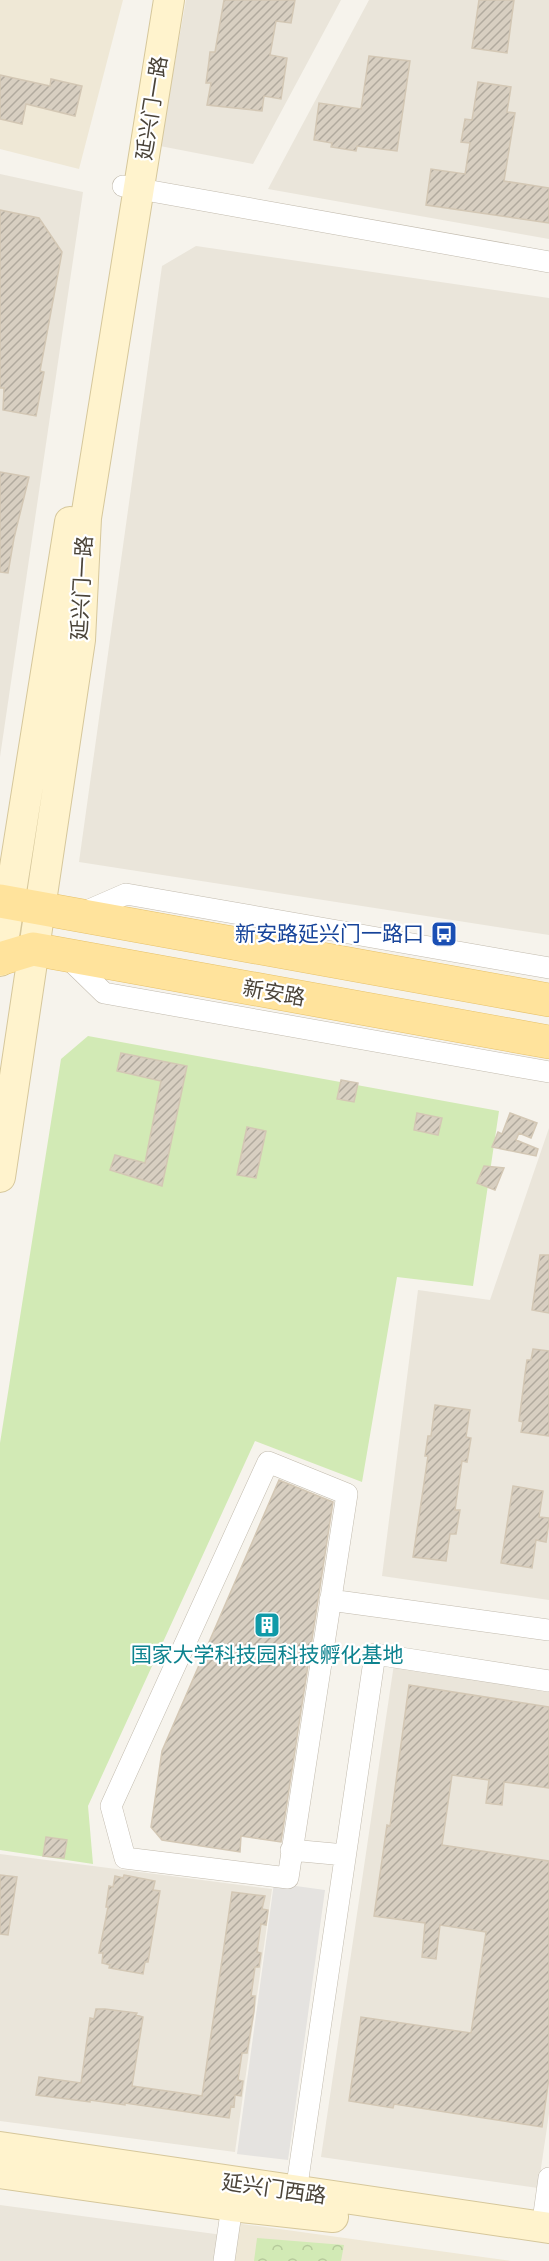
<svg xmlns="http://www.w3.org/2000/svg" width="549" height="2261" viewBox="0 0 549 2261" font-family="'Sofia Sans Condensed','Noto Sans SC',sans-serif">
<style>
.residential{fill:#eae5da}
.education{fill:#efe8d6}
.grass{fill:#d2eab5}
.park{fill:url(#park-crowns)}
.parking{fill:#e5e3e0}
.building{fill:url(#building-hatch);stroke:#d3c7b4;stroke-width:1.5}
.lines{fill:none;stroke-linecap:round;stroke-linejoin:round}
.street-casing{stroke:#c2bbae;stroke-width:22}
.secondary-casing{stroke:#d6c79b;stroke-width:32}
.primary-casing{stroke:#e6c16a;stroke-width:34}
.street{stroke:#fff;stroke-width:21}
.secondary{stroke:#fff3cd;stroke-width:30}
.primary{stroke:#ffe39c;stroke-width:33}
.labels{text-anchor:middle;stroke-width:4.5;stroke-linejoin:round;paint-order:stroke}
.street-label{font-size:21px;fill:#4b4439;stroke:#fff}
.transit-label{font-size:21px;fill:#164399;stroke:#fff;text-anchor:end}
.culture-label{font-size:21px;fill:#0d838f;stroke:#fff}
</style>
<defs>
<pattern id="park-crowns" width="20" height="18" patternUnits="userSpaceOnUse" patternTransform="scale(1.5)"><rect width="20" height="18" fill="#d2eab5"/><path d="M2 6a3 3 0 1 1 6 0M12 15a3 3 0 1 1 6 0" fill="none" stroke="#b6ca9c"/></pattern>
<pattern id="building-hatch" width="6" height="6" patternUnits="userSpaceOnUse" patternTransform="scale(1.5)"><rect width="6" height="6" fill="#d8cfc1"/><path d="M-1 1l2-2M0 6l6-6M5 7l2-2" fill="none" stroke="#b1aa9e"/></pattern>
</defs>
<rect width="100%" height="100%" fill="#f6f3ec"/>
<path class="residential" d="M186,0H341L253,164L160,146Z
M369,0H549V239L268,189Z
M0,174L83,192L0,757Z
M196,246L549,298V935L79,862L162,266Z
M549,1128V1600L382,1576L418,1290L490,1300Z
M394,1664L549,1687V2114L538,2188L321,2157Z
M0,1854L272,1889L235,2152L0,2121Z
M0,2205L230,2236L226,2261H0Z"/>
<path class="education" d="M0,0H123L79,169L0,149Z
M235,2223L511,2261H229Z"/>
<path class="grass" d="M88,1036L499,1111L473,1286L397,1277L362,1482L255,1441L88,1806L93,1864L0,1850V1443L61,1059Z"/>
<path class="park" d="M257,2238L344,2245L341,2261H254Z"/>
<path class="parking" d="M274,1883L325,1890L288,2160L237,2154Z"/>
<path class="building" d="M224,0H295L291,23L276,21L270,55L287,58L281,99L264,96L262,111L207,105L211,83H206L209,61L210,52H215Z
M479,0H514L507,53L472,48Z
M369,56L410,61L397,151L357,146L356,151L331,147L332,143L314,140L319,103L361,109Z
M0,75L50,86L51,79L82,86L75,116L26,104L22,124L0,119Z
M478,82L511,87L507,112L515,113L504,181L549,188V223L426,205L431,169L465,174L470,143L461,142L465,119L472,120Z
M0,210L39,218L62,252L40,371L44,372L36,416L3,410L4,388H0Z
M0,472L29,477L14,538L8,573L0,572Z
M121,1053L187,1066L162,1186L110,1170L115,1155L145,1163L161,1081L117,1071Z
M341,1080L358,1083L354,1102L337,1099Z
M417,1113L442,1118L438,1135L414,1130Z
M510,1113L537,1123L531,1138L519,1133L516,1140L538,1149L536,1156L492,1147L498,1132L502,1134Z
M247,1127L266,1131L256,1178L237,1175Z
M484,1166L504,1168L495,1190L477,1183Z
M540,1255H549V1313L532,1310Z
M533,1349L549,1351V1436L521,1432L523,1422L519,1421L525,1374L527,1360H531Z
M435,1405L470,1410L466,1437L471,1438L467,1462L462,1461L455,1510H460L456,1534H450L446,1561L413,1557L428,1456H425L428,1436H431Z
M279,1480L333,1502L281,1842L241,1836L240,1852L162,1840L151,1827L162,1751Z
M513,1486L543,1491L539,1517L549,1518V1521L546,1542L536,1540L532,1568L501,1563Z
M409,1685L549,1707V1788L504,1782L502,1805L486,1803L489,1780L452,1775L442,1845L549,1861V2078L542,2127L394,2104L393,2108L349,2101L361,2017L471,2033L486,1932L440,1925L436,1959L422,1957L425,1923L374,1916L387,1825L390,1826Z
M46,1837L67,1840L64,1858L43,1856Z
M0,1875L17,1877L8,1935L0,1934Z
M124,1875L155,1881L153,1890L160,1891L148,1962H145L143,1974L109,1968L110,1965L102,1963L103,1953H99L108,1907H106L109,1886L113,1887L115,1876L123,1878Z
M232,1892L265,1896L262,1909L268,1910L266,1925L261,1924L257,1952L261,1953L259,1967H255L251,1996H255L254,2011L247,2053H242L238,2080L243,2081L241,2096L235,2095L234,2107L231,2106L229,2118L125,2103V2105L90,2100V2102L36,2095L39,2077L81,2083L90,2018L94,2019L96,2009H105L137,2013L136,2015L143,2017L132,2086L202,2096Z"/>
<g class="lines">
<g class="street-casing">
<path id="street" d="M123,186L549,262
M80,914L126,894L549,968
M65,955L104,993L549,1072
M268,1462L347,1494L288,1878L125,1858L111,1806Z
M330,1600L549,1630
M291,1850L345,1855
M296,2192L375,1654L549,1681
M542,2228L549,2178
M224,2261L232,2206"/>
</g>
<g class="secondary-casing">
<path id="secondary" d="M0,961L70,522
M0,1177L80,640L86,518L169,0
M0,2147L549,2228
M0,2173L232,2206L333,2217"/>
</g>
<g class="primary-casing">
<path id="primary" d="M0,901L549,1000
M0,959L33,949L549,1042"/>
</g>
<use href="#street" class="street"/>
<use href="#secondary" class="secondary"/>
<use href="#primary" class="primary"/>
</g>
<defs>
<g id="bus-square" transform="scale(1.35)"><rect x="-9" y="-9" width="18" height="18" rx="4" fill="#1a4fb4" stroke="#fff"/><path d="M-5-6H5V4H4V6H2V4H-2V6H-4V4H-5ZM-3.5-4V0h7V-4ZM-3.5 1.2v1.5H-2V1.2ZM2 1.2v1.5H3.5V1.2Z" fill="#fff"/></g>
<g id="building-square" transform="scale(1.35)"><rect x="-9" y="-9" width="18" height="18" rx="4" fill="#0f9aa8" stroke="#fff"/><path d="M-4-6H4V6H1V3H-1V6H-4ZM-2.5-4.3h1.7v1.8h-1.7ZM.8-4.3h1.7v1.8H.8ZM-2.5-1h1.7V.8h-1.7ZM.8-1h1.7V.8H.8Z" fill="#fff"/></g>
</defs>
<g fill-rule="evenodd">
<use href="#bus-square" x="444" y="934"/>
<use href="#building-square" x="267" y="1625"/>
</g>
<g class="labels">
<g class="street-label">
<text transform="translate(152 108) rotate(-81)" y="7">延兴门一路</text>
<text transform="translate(82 588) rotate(-87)" y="7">延兴门一路</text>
<text transform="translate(274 993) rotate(10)" y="7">新安路</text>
<text transform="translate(274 2189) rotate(8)" y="7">延兴门西路</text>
</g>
<g class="transit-label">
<text x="424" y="941">新安路延兴门一路口</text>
</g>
<g class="culture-label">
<text x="267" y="1662">国家大学科技园科技孵化基地</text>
</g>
</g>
</svg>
